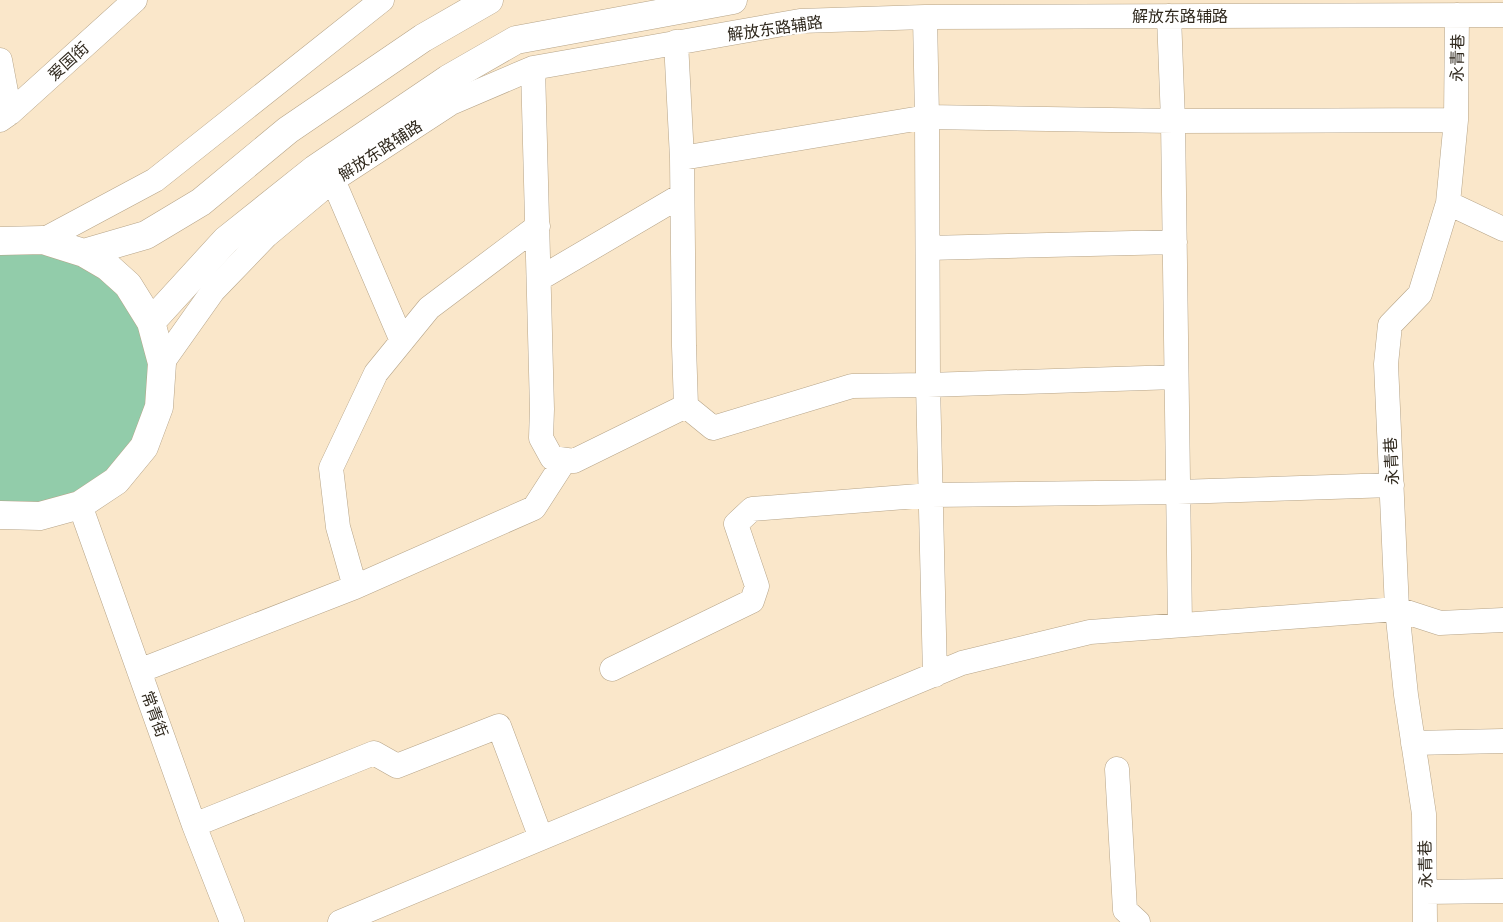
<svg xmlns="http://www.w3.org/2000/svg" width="1503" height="922" viewBox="0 0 1503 922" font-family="Ubuntu,'Noto Sans SC',sans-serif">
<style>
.green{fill:#92ccaa}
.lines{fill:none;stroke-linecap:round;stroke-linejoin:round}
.minor-casing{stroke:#b6a488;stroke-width:25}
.major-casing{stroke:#b6a488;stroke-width:29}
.minor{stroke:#fff;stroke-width:24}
.major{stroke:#fff;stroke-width:28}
.labels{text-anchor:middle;stroke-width:4.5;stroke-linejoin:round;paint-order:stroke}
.street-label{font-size:16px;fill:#30291e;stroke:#fff}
</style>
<rect width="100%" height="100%" fill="#fae7ca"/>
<path class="green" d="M0,241L108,267L162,363L116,481L0,515Z"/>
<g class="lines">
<g class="minor-casing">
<path id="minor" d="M1169,16L1173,121L1180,625
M925,17L927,117L928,385L935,675
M676,42L682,158L684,346L686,406L713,428L852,386L928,385L1176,377
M0,60L10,113
M533,68L542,409L541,438L552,458L574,461L686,406
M0,120L10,113L135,0
M682,158L927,117L1173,121L1456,120
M333,180L402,341
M1448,203L1503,229
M43,240L155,180L382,0
M928,248L1175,242
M539,279L682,195
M162,363L213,291L266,236L333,180L451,103L533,68L800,21L925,17L1503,15
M80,505L194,825L232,922
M355,587L338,527L331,468L376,373L429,308L538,226
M612,669L752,601L757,586L736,524L752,509L931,495L1178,492L1392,485
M139,671L355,587L534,508L565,460
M1413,743L1503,741
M1117,769L1125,910L1138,922
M194,825L374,753L397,766L499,726L541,838
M1425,892L1503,891
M340,922L962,663L1090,632L1397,609L1440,623L1503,620
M1425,922L1424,814L1406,695L1397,609L1386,364L1390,325L1420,294L1448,203L1456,120L1457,15"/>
</g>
<g class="major-casing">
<path id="major" d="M0,241L43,240L84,253L108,267L128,285L151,322L162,363L159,407L144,447L116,481L80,505L40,516L0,515
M84,253L146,235L201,202L288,130L423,38L489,0
M151,322L226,240L315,169L448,79L516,40L733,0"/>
</g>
<use href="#minor" class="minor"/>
<use href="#major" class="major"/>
</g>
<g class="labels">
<g class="street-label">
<text x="1180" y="22">解放东路辅路</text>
<text transform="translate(775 28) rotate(-8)" y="6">解放东路辅路</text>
<text transform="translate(1457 58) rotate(-89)" y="6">永青巷</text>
<text transform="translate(68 61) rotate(-42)" y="6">爱国街</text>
<text transform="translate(380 150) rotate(-33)" y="6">解放东路辅路</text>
<text transform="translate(1391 461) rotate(-93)" y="6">永青巷</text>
<text transform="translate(155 714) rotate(70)" y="6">常青街</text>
<text transform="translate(1425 864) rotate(-91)" y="6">永青巷</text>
</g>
</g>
</svg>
